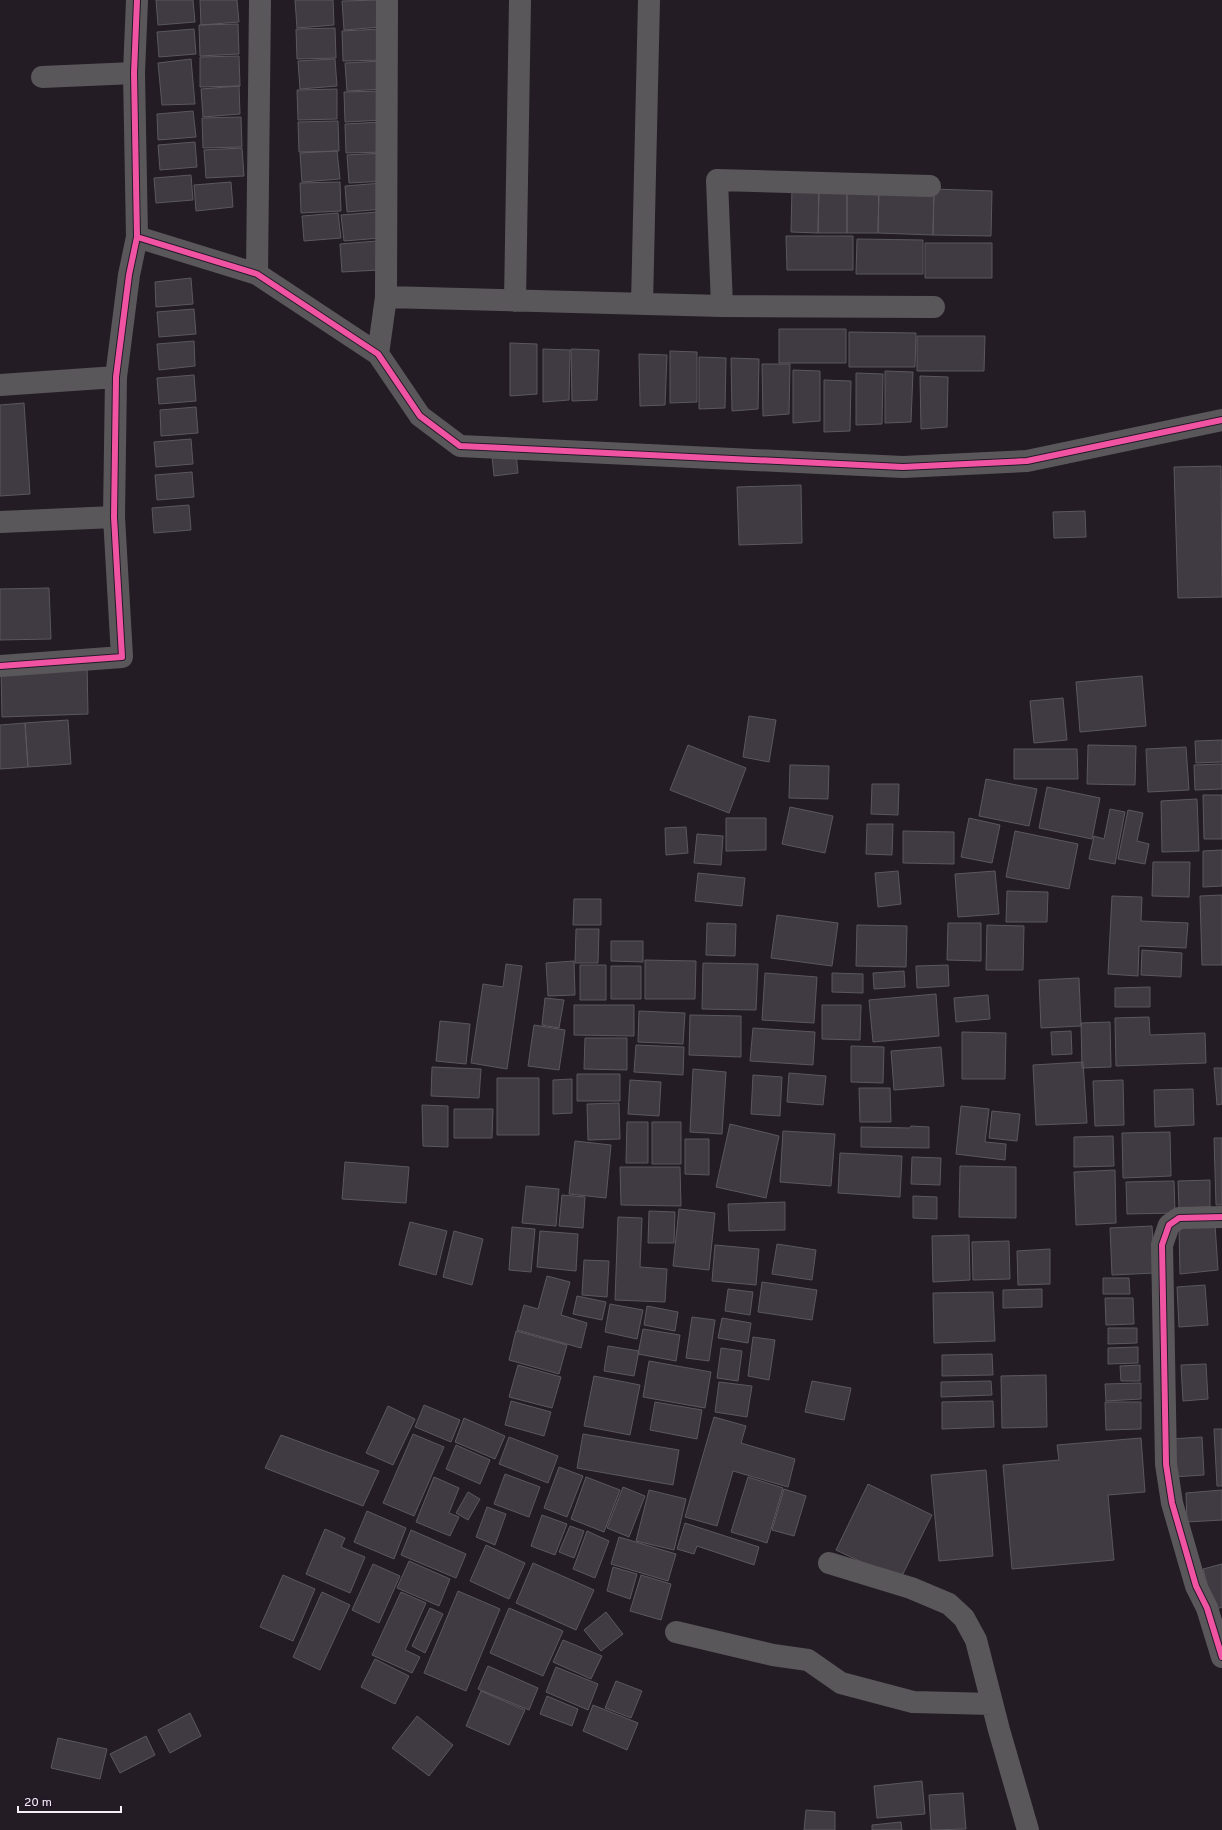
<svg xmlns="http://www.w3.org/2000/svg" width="1222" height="1830" viewBox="0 0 1222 1830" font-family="Overpass,sans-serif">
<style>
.building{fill:#403b43;stroke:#5b575f}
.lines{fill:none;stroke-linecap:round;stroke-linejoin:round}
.minor{stroke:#5a575a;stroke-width:22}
.cycleway-casing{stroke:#241928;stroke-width:8}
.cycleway{stroke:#f153a3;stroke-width:6}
</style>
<rect width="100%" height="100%" fill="#231c24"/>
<path class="building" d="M156,0H193L195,22L158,25Z
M200,0H237L239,22L201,25Z
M295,0H333L334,25L297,28Z
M379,0L381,27L344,30L342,1Z
M238,24L239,54L200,56L199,25Z
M335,28L336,58L297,59L296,29Z
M194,29L196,54L159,57L157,32Z
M382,29L383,60L343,61L342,31Z
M239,56L240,86L200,87V57Z
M191,59L195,104L162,105L158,63Z
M335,59L337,86L300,89L298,61Z
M382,61L384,89L347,91L345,63Z
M239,86L240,114L203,117L201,89Z
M337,89V119L298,120L297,90Z
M383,91L384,120L345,122L344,92Z
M193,111L196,137L158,140L157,114Z
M241,117L242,147L203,148L202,118Z
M338,121L339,151L299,152L298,122Z
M384,122L385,152L346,153L345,124Z
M195,142L197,167L160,170L158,145Z
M242,148L244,176L206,178L204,150Z
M337,151L340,179L302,182L300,153Z
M384,153L386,181L349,183L347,155Z
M191,175L193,200L156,203L154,178Z
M231,182L233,207L196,211L194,185Z
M340,182L341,211L301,213L300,183Z
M382,183L384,209L347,212L345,186Z
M792,187H819L818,233L791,232Z
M819,187L847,188V233H818Z
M847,188H879L878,233H847Z
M879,188L934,189L933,235L878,233Z
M934,189L992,191L991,236L933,235Z
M378,212L381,238L344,241L341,215Z
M338,213L341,238L304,241L302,216Z
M786,236H853V270H787Z
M857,239L923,240V274H856Z
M377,241L379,270L342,272L340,244Z
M925,243H992V278H925Z
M191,278L193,304L156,307L155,282Z
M194,309L196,334L159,337L157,312Z
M779,329H846V363H779Z
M849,332L916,333L915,367H849Z
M917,336H985L984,371H917Z
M194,341L195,366L159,370L157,344Z
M510,343L537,344V394L510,396Z
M543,349L570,350L569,400L543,402Z
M571,349L599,350L597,400L572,401Z
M670,351L697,352V402L670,403Z
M639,354L667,355L665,405L640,406Z
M699,357L726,358L725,408L699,409Z
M731,358L759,359L758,409L732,411Z
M762,364H790L789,414L763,416Z
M793,370L820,371V421L793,423Z
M885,371L913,372L911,422L885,423Z
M856,373L883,374L882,424L856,425Z
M194,375L196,401L159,404L157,378Z
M920,376L948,377L947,427L921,429Z
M824,380L851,381L850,431L824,432Z
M24,403L30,494L0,496V405Z
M196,407L198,433L161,436L160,410Z
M191,439L193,464L156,467L154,442Z
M516,453L518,473L494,476L492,456Z
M1221,466L1222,597L1178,598L1174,467Z
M192,472L194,497L157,500L155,475Z
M801,485L802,543L739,545L737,487Z
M189,505L191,530L154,533L152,508Z
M1085,511L1086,537L1054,538L1053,512Z
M49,588L51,639L0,640V589Z
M87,663L88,714L2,717L1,666Z
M1142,676L1146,726L1080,732L1076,682Z
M1063,698L1067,740L1034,743L1030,701Z
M749,716L776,720L769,762L743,757Z
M68,720L71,764L28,767L25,723Z
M25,723L28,767L0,769V725Z
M1222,740V762L1196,763L1195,741Z
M688,745L746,768L729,813L670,790Z
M1088,745L1136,746L1135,785L1087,784Z
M1186,747L1189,790L1148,792L1146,749Z
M1014,749H1077L1078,779H1014Z
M1222,764V789L1195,790L1194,765Z
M790,765L829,766L828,799L789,798Z
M986,779L1037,789L1029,826L979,816Z
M872,784H899L898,815L871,814Z
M1047,787L1100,798L1092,839L1039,828Z
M1203,795H1222V839H1204Z
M1197,799L1199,851L1162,852L1161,801Z
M790,807L833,816L825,853L782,844Z
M1110,809L1125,812L1115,864L1089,859L1094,836L1104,839Z
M1128,810L1143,813L1137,841L1149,844L1145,864L1118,859Z
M726,818H766V850L726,851Z
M969,818L1000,825L992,863L961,857Z
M867,824H893L892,855L866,854Z
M686,827L688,853L666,855L665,828Z
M903,831L954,832V864L903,863Z
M1015,831L1078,844L1069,889L1006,877Z
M697,834L723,836L721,865L694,863Z
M1222,850V886L1203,887V851Z
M1153,862H1190L1189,897L1152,896Z
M898,871L901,904L878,907L875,873Z
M995,871L999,914L958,917L955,874Z
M698,873L745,878L742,906L695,901Z
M1007,891L1048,892L1047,922H1006Z
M1222,895V965H1202L1200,896Z
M1112,896L1142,897L1141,921L1188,923L1186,948L1139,946L1138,976L1108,974Z
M574,899H601V925H573Z
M777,915L838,923L832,966L771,958Z
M707,923L736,924L735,956L706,955Z
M948,923H981V961L947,960Z
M857,925L907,926L906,967L856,966Z
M987,925L1024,926L1023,970H986Z
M576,929H599L598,963H575Z
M611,941H643V962L611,961Z
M1142,950L1182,953L1181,977L1141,975Z
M645,960L696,961L695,999H645Z
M574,961L575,995L548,996L546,963Z
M703,963L758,964L756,1010L702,1009Z
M506,964L522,966L507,1069L471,1063L483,984L503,987Z
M580,965H606V1000H580Z
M948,965L949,986L917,988L916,966Z
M611,966H641V999H611Z
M904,971L905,987L874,989L873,973Z
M765,973L817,977L814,1023L762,1020Z
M832,973L863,974V993L832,992Z
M1079,978L1081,1026L1041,1028L1039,980Z
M1150,987V1007H1115V988Z
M936,994L939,1036L873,1042L869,1000Z
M988,995L990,1019L956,1022L954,998Z
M545,998L564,1000L559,1028L542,1025Z
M574,1005H634V1036L574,1035Z
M822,1005H861L860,1040L822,1039Z
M639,1011L685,1013L683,1044L638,1042Z
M690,1015L741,1016V1057L689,1055Z
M1149,1017L1150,1035L1205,1033L1206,1063L1116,1066L1115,1018Z
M440,1021L470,1024L466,1064L436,1061Z
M1110,1022L1111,1067L1082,1068L1081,1023Z
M534,1025L565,1030L559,1070L528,1066Z
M753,1028L815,1032L813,1065L750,1061Z
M1071,1031L1072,1054L1052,1055L1051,1032Z
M962,1032L1006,1033L1005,1079H962Z
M585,1038H627V1070L584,1069Z
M636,1045L684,1047L683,1075L634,1072Z
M851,1046L884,1047L883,1083L851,1082Z
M941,1047L944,1086L894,1090L891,1051Z
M1083,1062L1087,1123L1036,1125L1033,1065Z
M432,1067L481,1069L479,1098L431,1096Z
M1214,1068H1222V1104L1217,1105Z
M693,1069L726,1072L722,1134L690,1132Z
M789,1073L826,1076L823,1105L787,1102Z
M577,1074H620V1101H577Z
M753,1075L782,1077L780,1116L751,1114Z
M497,1078H539V1135H497Z
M572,1079V1113L553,1114V1080Z
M630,1080L661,1082L659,1116L628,1114Z
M1123,1080L1124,1125L1095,1126L1093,1081Z
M859,1088H890L891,1122H860Z
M1193,1089L1194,1125L1155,1127L1154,1090Z
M619,1103L620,1139L588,1140L587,1104Z
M422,1105L448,1106V1147L423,1146Z
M961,1106L989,1109L985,1142L1006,1144L1005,1160L956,1154Z
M454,1109H493L492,1138H454Z
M992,1111L1020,1114L1017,1141L989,1138Z
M627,1122H648V1163H626Z
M652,1122H681V1164H652Z
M730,1124L779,1136L766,1198L716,1187Z
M911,1126L929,1127V1148L861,1147V1127L910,1128Z
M783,1131L835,1134L831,1186L780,1182Z
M1170,1132L1171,1176L1123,1178L1122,1133Z
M1113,1136L1114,1166L1074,1167V1137Z
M1214,1138H1222V1205H1216Z
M685,1139H709V1175L685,1174Z
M575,1141L611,1145L606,1198L569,1194Z
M840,1153L902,1156L900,1197L838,1193Z
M912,1157L941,1158L940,1185L911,1184Z
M345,1162L409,1167L406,1203L342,1199Z
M960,1166L1016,1167V1218L959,1217Z
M620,1167H680L681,1206L621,1205Z
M1115,1170L1116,1223L1076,1225L1074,1172Z
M1210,1180V1207L1179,1208L1178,1181Z
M1174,1181L1175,1213L1127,1214L1126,1182Z
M526,1186L559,1189L556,1226L522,1223Z
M562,1195L585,1197L583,1228L559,1226Z
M913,1196L937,1197V1219L913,1218Z
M785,1202V1230L729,1231L728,1204Z
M679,1209L715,1213L709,1270L673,1266Z
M649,1211L675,1212L674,1243H648Z
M618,1217L642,1218L640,1267L667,1269L665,1302L615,1300Z
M410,1222L447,1231L436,1275L399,1265Z
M1215,1224L1218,1270L1180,1274L1179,1226Z
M1152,1226L1155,1273L1112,1275L1110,1228Z
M512,1227L535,1229L531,1272L509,1270Z
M454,1231L483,1239L472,1285L443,1277Z
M540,1231L578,1234L576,1271L537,1267Z
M969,1235L970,1280L933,1282L932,1236Z
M1009,1241L1010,1279L973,1280L972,1242Z
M777,1244L816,1250L812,1280L772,1274Z
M715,1245L759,1249L756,1285L712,1281Z
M1050,1249V1284L1018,1285L1017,1251Z
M584,1260L609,1261L607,1297L582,1295Z
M547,1276L570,1282L561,1315L587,1323L581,1348L517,1330L524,1305L538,1309Z
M1103,1278H1129L1130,1294H1103Z
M762,1282L817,1290L812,1320L758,1312Z
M1205,1285L1208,1325L1179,1327L1177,1287Z
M728,1289L753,1292L750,1315L725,1311Z
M1042,1289V1307L1003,1308V1290Z
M993,1292L995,1341L934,1343L933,1293Z
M577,1296L606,1302L602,1320L573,1314Z
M1105,1298H1133L1134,1324L1106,1325Z
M610,1304L643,1310L637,1339L605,1332Z
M647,1306L678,1312L675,1331L644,1325Z
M692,1317L715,1320L709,1361L686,1358Z
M722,1318L751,1323L748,1343L718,1338Z
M1108,1328H1137V1343L1108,1344Z
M643,1329L680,1335L676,1361L638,1354Z
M516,1331L567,1345L559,1374L509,1360Z
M753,1337L775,1340L769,1380L748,1376Z
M608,1346L639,1351L634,1376L604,1371Z
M1138,1347V1363L1108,1364V1348Z
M721,1348L742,1351L738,1381L717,1378Z
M992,1354L993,1375L942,1376V1355Z
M649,1361L711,1372L705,1408L643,1397Z
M1206,1364L1208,1399L1183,1401L1181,1365Z
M518,1365L561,1377L552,1408L509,1397Z
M1140,1365V1381H1121L1120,1366Z
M1046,1375L1047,1427L1002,1428L1001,1376Z
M594,1376L640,1385L630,1435L584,1426Z
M812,1381L851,1388L844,1420L805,1412Z
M991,1381L992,1395L941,1397V1382Z
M719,1382L752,1386L747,1417L715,1412Z
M1141,1383V1399L1106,1401L1105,1384Z
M511,1401L551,1412L544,1436L505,1425Z
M993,1401L994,1427L942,1429V1402Z
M655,1402L702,1410L697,1439L650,1430Z
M1105,1402H1141V1429L1106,1430Z
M424,1405L460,1420L451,1442L415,1427Z
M388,1406L415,1419L393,1465L366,1453Z
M714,1417L746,1426L741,1443L795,1459L788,1487L733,1471L717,1526L685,1517Z
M464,1418L505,1436L495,1459L455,1442Z
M1214,1429H1222V1486H1217Z
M413,1434L444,1447L414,1516L383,1503Z
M583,1434L679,1450L673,1485L577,1468Z
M281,1435L379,1471L363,1506L265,1468Z
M509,1437L558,1456L548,1483L499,1464Z
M1202,1437L1204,1475L1173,1477L1171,1439Z
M1141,1438L1145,1492L1108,1495L1114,1560L1012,1569L1003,1465L1059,1460L1057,1445Z
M456,1445L490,1460L480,1484L446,1469Z
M559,1467L583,1476L567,1517L544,1508Z
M986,1470L993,1556L939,1561L931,1475Z
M505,1474L540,1487L529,1517L494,1504Z
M434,1477L459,1488L449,1513L459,1517L450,1536L416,1522Z
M586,1477L620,1490L604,1532L571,1519Z
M748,1477L783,1488L767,1543L731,1532Z
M868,1484L932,1515L900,1580L836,1550Z
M623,1487L645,1496L629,1537L607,1528Z
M784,1489L806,1496L794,1536L772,1530Z
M649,1490L686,1499L674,1550L636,1541Z
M1222,1490V1520L1187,1522L1186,1493Z
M468,1492L480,1499L468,1520L456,1513Z
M487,1507L506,1514L495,1545L476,1537Z
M367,1511L406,1528L394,1559L354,1542Z
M542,1515L567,1524L555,1555L531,1546Z
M685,1523L759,1547L754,1565L697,1546L694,1554L677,1549Z
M570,1526L584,1531L574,1558L559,1552Z
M325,1529L345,1538L341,1547L365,1557L350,1593L306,1574Z
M411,1530L466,1554L456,1578L401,1555Z
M587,1531L609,1541L595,1578L573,1569Z
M619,1537L676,1554L668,1581L611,1564Z
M486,1545L525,1563L509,1599L470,1581Z
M409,1561L450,1579L439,1606L397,1588Z
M533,1563L594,1590L576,1630L516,1603Z
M373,1564L400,1576L379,1623L352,1610Z
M1222,1564V1607L1214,1610L1203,1569Z
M613,1567L637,1574L630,1599L607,1591Z
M283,1575L315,1589L293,1641L260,1627Z
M641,1575L671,1584L661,1620L630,1611Z
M458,1591L500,1609L466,1691L424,1673Z
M322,1592L350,1605L320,1670L293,1657Z
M401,1592L426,1603L405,1650L420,1657L412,1673L372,1655Z
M430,1608L443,1614L425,1653L412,1646Z
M509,1608L563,1631L543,1676L490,1653Z
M606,1612L623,1634L601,1651L584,1630Z
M563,1640L602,1656L591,1679L553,1662Z
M375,1659L409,1676L395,1704L361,1687Z
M488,1666L538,1688L529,1710L478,1689Z
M556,1667L598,1684L588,1710L546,1692Z
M616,1681L642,1691L631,1718L605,1708Z
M481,1691L525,1710L509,1745L466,1726Z
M547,1696L578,1709L572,1726L540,1714Z
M593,1705L638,1723L627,1750L583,1731Z
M190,1713L201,1736L170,1753L158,1730Z
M417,1716L453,1745L429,1776L392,1748Z
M146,1736L155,1755L120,1773L110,1754Z
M58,1738L107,1749L100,1779L51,1768Z
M922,1781L925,1814L877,1818L874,1786Z
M963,1793L966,1829L931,1830L929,1795Z
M806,1810L835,1812V1830H804Z
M901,1822L902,1830H872V1825Z"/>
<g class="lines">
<path class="minor" d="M137,0L134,73L137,237L257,274L378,354L420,416L460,446L903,467L1027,461L1222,420
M42,77L134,73
M257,274L260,0
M386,297L722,306L934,307
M515,301L520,0
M642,304L649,0
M722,306L717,180L930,186
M378,354L386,297L387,0
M0,385L116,377
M0,522L114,517
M0,666L122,657L114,517L116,377L129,275L137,237
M1222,1217L1179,1218L1169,1225L1162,1245L1166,1464L1172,1503L1196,1586L1207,1608L1222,1657
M829,1563L911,1588L949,1604L964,1618L976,1640L999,1730L1028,1830
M676,1632L773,1655L808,1660L841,1683L913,1702L992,1704"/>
<g class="cycleway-casing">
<path id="cycleway" d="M137,0L134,73L137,237L257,274L378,354L420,416L460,446L903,467L1027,461L1222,420
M0,666L122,657L114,517L116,377L129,275L137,237
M1222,1217L1179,1218L1169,1225L1162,1245L1166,1464L1172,1503L1196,1586L1207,1608L1222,1657"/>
</g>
<use href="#cycleway" class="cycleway"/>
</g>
<path d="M18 1806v6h103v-6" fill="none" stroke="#f6effa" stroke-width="2"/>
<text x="24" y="1806" font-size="12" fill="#f6effa" stroke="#241928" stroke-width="3" paint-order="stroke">20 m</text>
</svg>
